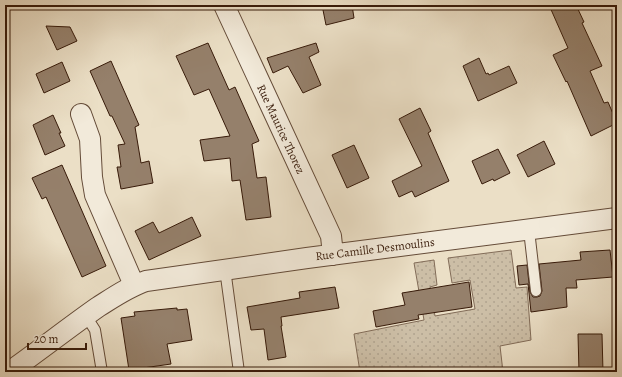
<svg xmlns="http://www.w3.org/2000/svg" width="622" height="377" viewBox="0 0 622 377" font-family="Alegreya,serif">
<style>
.grass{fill:url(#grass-dots);stroke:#826c58}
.building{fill:#95806b;stroke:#371a09}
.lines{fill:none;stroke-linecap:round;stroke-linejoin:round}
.lane-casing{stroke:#644b38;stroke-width:12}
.street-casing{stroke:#644b38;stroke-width:22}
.lane{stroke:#f2eada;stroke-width:10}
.street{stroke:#f2eada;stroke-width:20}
.labels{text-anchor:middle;stroke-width:3;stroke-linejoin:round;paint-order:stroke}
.street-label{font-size:12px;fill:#371a09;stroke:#f2eada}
</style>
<defs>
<pattern id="grass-dots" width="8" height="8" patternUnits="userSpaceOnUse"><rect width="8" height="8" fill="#ccbea6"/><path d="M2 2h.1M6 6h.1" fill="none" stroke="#b0a38e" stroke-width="1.8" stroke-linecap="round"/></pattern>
</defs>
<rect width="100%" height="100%" fill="#ebdfc6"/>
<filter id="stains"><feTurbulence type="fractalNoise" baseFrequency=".005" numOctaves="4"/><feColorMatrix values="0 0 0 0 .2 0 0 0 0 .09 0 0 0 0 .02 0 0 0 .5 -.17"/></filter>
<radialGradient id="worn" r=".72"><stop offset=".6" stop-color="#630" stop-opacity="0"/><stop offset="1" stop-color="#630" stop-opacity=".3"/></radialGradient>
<path class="grass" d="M511,250L516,288L527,287L531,340L500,346L503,372H360L354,334L424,320L414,263L434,260L437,285L430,287L435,316L475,309L470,280L452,283L448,258Z"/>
<path class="building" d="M322,5H352L354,18L326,25Z
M549,5H576L584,22L582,23L602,66L590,71L604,103L608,102L617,123L591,136L567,81L566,82L553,55L568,48Z
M46,26L70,27L77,41L57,50Z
M208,43L229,90L235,87L259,141L252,144L257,178L266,177L271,217L246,220L240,180L232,181L230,158L204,161L200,140L230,136L209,89L194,95L176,56Z
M316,43L319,52L309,57L321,85L303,93L288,66L273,73L267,58Z
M479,58L486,74L488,73L489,75L509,66L517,83L478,101L463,66Z
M111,61L139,125L135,127L141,163L149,161L153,183L121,189L117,167H121L118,145L125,144L112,116H110L90,71Z
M62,62L70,81L44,93L36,74Z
M420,108L431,131L428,133L449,181L415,197L412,191L399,197L392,181L422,166L399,119Z
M53,115L61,133H59L65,146L45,155L33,125Z
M544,141L555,164L528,177L517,155Z
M354,145L369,178L347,188L332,155Z
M498,149L510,173L494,181L493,179L482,184L472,161Z
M62,165L106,266L82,277L46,197L42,199L32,178Z
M192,217L201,236L149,260L135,231L153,222L159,233Z
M610,250L613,277L576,280L577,288H566L567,307L531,312L528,284L519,285L517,266L527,265L530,292L533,297H537L540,296L542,291L539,264L581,260L580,252Z
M469,282L472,307L418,315L419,319L376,327L373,311L405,305L402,293Z
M335,287L339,308L281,317L282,326H281L286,357L268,360L264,329L251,330L247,307L300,298L299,292Z
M177,308V310L187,309L192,340L167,344L171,364L129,370L121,318L135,316L134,312Z
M578,334H602L603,372H579Z"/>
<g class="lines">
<g class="lane-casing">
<path id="lane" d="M529,230L536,291
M225,269L239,372
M86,316L95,330L102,372"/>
</g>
<g class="street-casing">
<path id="street" d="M224,5L331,236L333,255
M81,114L90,139L92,177L95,195L134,285
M9,372C39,351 68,328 98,307C114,297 128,287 146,281L307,258L617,218"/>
</g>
<use href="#lane" class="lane"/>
<use href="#street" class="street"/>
</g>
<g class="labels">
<g class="street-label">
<text transform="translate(281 129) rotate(65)" y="4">Rue Maurice Thorez</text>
<text transform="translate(375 249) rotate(-7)" y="4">Rue Camille Desmoulins</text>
</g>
</g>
<rect width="622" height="377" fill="none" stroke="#ebdfc6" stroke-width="20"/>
<rect x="6" y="6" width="610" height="365" fill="none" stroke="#371a09" stroke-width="2"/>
<rect x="10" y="10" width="602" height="357" fill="none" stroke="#371a09"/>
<path d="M28 343v6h58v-6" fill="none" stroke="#371a09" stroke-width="2"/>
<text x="34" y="343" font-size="12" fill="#371a09" stroke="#f2eada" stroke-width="3" paint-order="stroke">20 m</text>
<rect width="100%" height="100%" filter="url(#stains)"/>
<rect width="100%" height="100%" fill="url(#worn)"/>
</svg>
